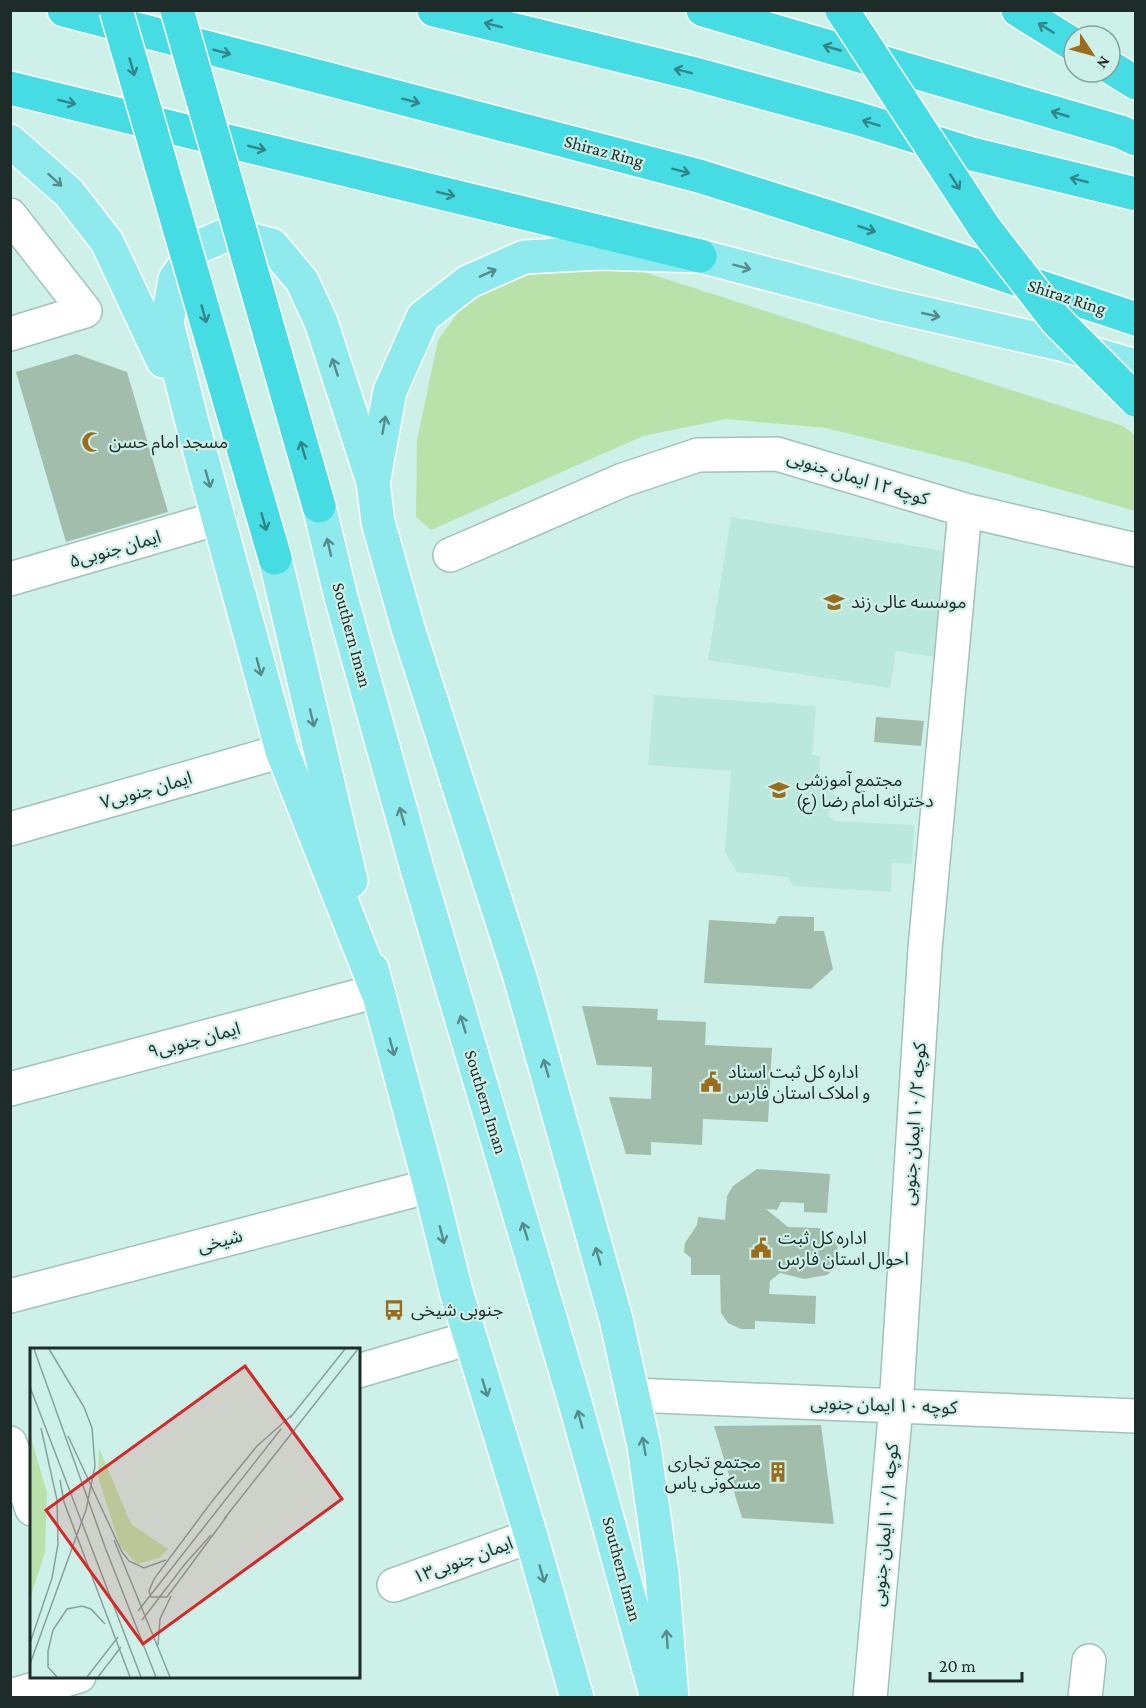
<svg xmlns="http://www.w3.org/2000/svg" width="1146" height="1708" viewBox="0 0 1146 1708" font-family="'Crimson Pro','Noto Sans Arabic',serif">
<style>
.built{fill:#bbe8dd}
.green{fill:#b9e2aa}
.building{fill:#a2bdac}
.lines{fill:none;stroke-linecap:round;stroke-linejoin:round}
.minor-casing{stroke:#a0c2ba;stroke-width:36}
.major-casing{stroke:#fff;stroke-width:36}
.highway-casing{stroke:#fff;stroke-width:36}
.minor{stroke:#fff;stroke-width:33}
.major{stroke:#8feaee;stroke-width:33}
.highway{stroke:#45dce3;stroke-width:33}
.highway-bridge-casing{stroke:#fff;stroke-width:36;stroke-linecap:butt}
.highway-bridge{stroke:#45dce3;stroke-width:33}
.oneway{stroke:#328486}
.oneway2{stroke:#568b8c}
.labels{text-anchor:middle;stroke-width:4.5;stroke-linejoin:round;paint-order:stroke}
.street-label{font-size:18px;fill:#1e2c29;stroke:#cdf0e8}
.poi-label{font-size:18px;fill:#1e2c29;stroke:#cdf0e8;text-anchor:start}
.inset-road{fill:none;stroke:#87a29c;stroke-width:1.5}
.view{fill:#d62828;fill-opacity:0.15;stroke:#d62828;stroke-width:3}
.inset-edge{fill:none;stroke:#1e2c29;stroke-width:3}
</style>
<rect width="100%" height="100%" fill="#cdf0e8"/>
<path class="built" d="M731,517L958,553L941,658L896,651L890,688L708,660Z
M654,695L816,706L812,755L820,756L819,782L839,798L827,814L836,821L914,825L912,864L892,863L891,892L793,886L788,877L737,872L725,852L731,771L648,765Z"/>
<path class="green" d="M549,264L644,272L1123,426L1135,435V511L968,463L826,428L726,419L643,436L431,530L416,517L417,441L438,340L476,288Z"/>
<path class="building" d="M76,354L127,372L168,512L66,542L16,372Z
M876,717L924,721L921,746L874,742Z
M779,916L814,917V931H824L833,969L811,989L704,983L709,920L775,924Z
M582,1006L658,1009L657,1020L706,1022L705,1045L772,1048L768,1122L703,1119L702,1145L651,1142V1155L626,1154L609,1097L651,1099L652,1067L597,1065Z
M757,1169L830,1174L827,1213L804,1212V1203L781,1202L777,1210L766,1209L788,1227L819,1228L837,1241L839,1265L827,1275L804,1279L780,1273L770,1281L769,1294L816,1296L815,1324L755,1321V1329H741L728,1323L721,1313L720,1275H691V1258L684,1252L685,1243L697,1225L698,1217L725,1220L727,1196L733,1186Z
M821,1425L834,1524L742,1518L714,1426Z"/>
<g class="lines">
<g class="minor-casing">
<path id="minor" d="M10,215L85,311L10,334
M450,555L623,480L698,455L777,454L965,510L1136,550
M10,579L219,518
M10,829L282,751
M10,1089L377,991
M10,1296L430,1186
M358,1371L470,1338
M633,1395L1136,1416
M10,1443L32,1509
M394,1585L531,1536
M10,1696L79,1676
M870,1698L896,1406L925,949L965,510
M1085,1698L1089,1661"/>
</g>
<g class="major-casing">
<path id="major" d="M10,141L69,193L107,242L163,361
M374,478L390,391L423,317L468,282L524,257L601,253L700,256L883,304L1060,344L1136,366
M319,506L341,597L418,872L574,1399L657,1698
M275,558L351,881
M372,969L430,1186L456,1291L531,1536L577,1698
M377,991L282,751L192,422L167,323L175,279L198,247L228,234L272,245L302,281L321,322L373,482L378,522L408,628L520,977L616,1319L644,1446L662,1574L672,1698"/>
</g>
<g class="highway-casing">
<path id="highway" d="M64,10L699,176L854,225L1136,319
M434,10L691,73L856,118L972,154L1136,194
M703,10L1121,132L1136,139
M1018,10L1074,45
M1110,67L1136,83
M10,88L700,256"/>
</g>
<use href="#minor" class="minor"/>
<use href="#major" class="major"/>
<use href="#highway" class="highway"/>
<g class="highway-bridge-casing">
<path id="highway-bridge" d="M116,10L275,558
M177,10L319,506
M842,10L984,227L1056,320L1136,400"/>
</g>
<use href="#highway-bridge" class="highway-bridge"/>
</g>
<defs><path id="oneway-shaft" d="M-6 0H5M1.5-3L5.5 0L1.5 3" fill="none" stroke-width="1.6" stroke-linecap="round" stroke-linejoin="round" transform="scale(1.5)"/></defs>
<g class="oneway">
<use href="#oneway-shaft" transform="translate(493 25) rotate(-166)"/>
<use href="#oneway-shaft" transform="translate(1046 28) rotate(-148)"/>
<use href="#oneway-shaft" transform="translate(832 48) rotate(-164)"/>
<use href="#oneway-shaft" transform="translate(222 52) rotate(15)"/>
<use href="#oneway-shaft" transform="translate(132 67) rotate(74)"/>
<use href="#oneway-shaft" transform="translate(683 71) rotate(-166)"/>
<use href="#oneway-shaft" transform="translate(411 101) rotate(15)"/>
<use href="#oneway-shaft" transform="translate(67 102) rotate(14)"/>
<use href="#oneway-shaft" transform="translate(1060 114) rotate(-164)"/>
<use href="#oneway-shaft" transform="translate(871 123) rotate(-163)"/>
<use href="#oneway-shaft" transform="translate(257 148) rotate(14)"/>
<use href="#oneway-shaft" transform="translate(681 171) rotate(15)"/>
<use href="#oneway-shaft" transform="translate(1079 180) rotate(-166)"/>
<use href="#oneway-shaft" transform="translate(955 182) rotate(57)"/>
<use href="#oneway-shaft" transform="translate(446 194) rotate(14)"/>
<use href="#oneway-shaft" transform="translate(867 229) rotate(19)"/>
<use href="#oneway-shaft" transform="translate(204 314) rotate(74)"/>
<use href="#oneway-shaft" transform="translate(303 450) rotate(-106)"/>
<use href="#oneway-shaft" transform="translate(264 522) rotate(74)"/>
</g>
<g class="oneway2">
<use href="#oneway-shaft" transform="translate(55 180) rotate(42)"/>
<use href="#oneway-shaft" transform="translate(742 267) rotate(15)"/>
<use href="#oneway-shaft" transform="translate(488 273) rotate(-24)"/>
<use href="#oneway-shaft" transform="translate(931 315) rotate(13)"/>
<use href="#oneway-shaft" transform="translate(335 367) rotate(-108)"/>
<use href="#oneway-shaft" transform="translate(384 425) rotate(-80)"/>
<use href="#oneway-shaft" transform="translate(208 479) rotate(74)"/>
<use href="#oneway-shaft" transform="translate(329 547) rotate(-103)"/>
<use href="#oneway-shaft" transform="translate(259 667) rotate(75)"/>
<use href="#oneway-shaft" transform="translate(312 718) rotate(77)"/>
<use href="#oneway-shaft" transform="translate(402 816) rotate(-106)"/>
<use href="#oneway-shaft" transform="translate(463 1024) rotate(-107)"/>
<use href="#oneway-shaft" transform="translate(392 1047) rotate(75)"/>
<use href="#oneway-shaft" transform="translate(546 1068) rotate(-106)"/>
<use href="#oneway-shaft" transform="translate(525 1231) rotate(-107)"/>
<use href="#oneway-shaft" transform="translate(442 1235) rotate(76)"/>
<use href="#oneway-shaft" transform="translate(598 1256) rotate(-106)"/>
<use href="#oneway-shaft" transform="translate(485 1388) rotate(73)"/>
<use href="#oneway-shaft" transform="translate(580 1419) rotate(-105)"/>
<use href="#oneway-shaft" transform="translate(644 1446) rotate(-100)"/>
<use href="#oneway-shaft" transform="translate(542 1574) rotate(74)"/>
<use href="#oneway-shaft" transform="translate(667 1639) rotate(-94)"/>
</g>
<defs>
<g id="mosque-bare" transform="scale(1.62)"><path d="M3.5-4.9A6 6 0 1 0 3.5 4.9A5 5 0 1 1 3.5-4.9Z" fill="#9a6c1c" stroke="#cdf0e8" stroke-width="2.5" paint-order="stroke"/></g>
<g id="university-bare" transform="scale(1.62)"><path d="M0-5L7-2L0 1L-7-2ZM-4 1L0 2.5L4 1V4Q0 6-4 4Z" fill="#9a6c1c" stroke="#cdf0e8" stroke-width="2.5" paint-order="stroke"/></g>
<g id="school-bare" transform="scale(1.62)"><path d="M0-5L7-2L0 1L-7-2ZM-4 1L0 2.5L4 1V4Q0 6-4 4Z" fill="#9a6c1c" stroke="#cdf0e8" stroke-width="2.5" paint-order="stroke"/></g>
<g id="civic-bare" transform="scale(1.62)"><path d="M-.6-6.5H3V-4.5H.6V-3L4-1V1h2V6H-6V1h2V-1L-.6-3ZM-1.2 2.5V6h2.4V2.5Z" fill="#9a6c1c" stroke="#cdf0e8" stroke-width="2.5" paint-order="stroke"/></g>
<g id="bus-bare" transform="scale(1.62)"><path d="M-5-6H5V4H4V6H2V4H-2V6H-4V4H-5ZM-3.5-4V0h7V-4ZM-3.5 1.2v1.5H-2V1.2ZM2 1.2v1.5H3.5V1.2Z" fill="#9a6c1c" stroke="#cdf0e8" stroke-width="2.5" paint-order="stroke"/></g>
<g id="building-bare" transform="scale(1.62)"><path d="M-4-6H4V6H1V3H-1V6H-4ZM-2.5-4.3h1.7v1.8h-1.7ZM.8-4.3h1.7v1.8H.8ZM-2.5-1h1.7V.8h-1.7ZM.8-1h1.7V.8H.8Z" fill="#9a6c1c" stroke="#cdf0e8" stroke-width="2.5" paint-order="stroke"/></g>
</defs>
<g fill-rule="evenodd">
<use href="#mosque-bare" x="92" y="442"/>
<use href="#university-bare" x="834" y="602"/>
<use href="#school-bare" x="779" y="790"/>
<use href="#civic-bare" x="711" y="1082"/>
<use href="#civic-bare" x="761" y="1248"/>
<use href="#bus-bare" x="394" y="1310"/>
<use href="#building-bare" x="778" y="1472"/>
</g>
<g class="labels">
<g class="street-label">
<text transform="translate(604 151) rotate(15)" y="6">Shiraz Ring</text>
<text transform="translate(1067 297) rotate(18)" y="6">Shiraz Ring</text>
<text transform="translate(858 478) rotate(17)" y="6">کوچه ۱۲ ایمان جنوبی</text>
<text transform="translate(115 549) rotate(-16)" y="6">ایمان جنوبی۵</text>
<text transform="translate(352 635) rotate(75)" y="6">Southern Iman</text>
<text transform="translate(146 790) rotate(-16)" y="6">ایمان جنوبی۷</text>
<text transform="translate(194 1040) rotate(-15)" y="6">ایمان جنوبی۹</text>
<text transform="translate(486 1102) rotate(73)" y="6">Southern Iman</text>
<text transform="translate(914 1124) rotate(-86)" y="6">کوچه ۱۰/۲ ایمان جنوبی</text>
<text transform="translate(220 1241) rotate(-15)" y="6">شیخی</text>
<text transform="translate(884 1405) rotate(2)" y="6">کوچه ۱۰ ایمان جنوبی</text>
<text transform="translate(885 1525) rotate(-85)" y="6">کوچه ۱۰/۱ ایمان جنوبی</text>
<text transform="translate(463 1560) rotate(-20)" y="6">ایمان جنوبی۱۳</text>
<text transform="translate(622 1569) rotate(75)" y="6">Southern Iman</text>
</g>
<g class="poi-label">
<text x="109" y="448">مسجد امام حسن</text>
<text x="851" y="608">موسسه عالی زند</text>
<text x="796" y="786">مجتمع آموزشی<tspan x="796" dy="21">دخترانه امام رضا (ع)</tspan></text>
<text x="728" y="1078">اداره کل ثبت اسناد<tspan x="728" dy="21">و املاک استان فارس</tspan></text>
<text x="778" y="1244">اداره کل ثبت<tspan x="778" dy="21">احوال استان فارس</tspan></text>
<text x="411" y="1316">جنوبی شیخی</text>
<text x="761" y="1468" text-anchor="end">مجتمع تجاری<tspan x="761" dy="21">مسکونی یاس</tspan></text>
</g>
</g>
<g transform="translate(30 1348)">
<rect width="330" height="330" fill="#cdf0e8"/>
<path d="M0,86L17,145L15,204L0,251ZM69,100L101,176L138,201L129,210L107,216L90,198L68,129Z" fill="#b9e2aa"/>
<path class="inset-road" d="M4,1L75,199L126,329M0,39L111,329M260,70L315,1M38,88L92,204L99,213L114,220L136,212M30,132L34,154L100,329M197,168L137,249H121L119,243L124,231L183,152L227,98L262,67M194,171L328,1M84,192L140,329M145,216L251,81M155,216L181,187M108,263L145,216M112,272L155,216M0,295L22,230L28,196L27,152L11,80M128,297L130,271L141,248M0,316L56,162L65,118L62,80L54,59L19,1M27,329L18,319V303L23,282L37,261L52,258L61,261L75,276M57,329L88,289M68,329L91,299"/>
<path class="view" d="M215,18L312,151L113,296L16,162Z"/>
<rect width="330" height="330" class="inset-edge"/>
</g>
<rect width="1146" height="1708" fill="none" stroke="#1e2c29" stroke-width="24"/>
<g transform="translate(1092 54) rotate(126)"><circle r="28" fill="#cdf0e8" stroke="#87a29c" stroke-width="1.5"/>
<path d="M0-4.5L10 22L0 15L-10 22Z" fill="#9a6c1c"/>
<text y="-9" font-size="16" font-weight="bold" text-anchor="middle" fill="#1e2c29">N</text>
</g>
<path d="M930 1672v9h92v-9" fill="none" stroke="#1e2c29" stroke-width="3"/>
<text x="939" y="1672" font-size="18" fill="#1e2c29" stroke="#cdf0e8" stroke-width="4.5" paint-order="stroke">20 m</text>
</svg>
